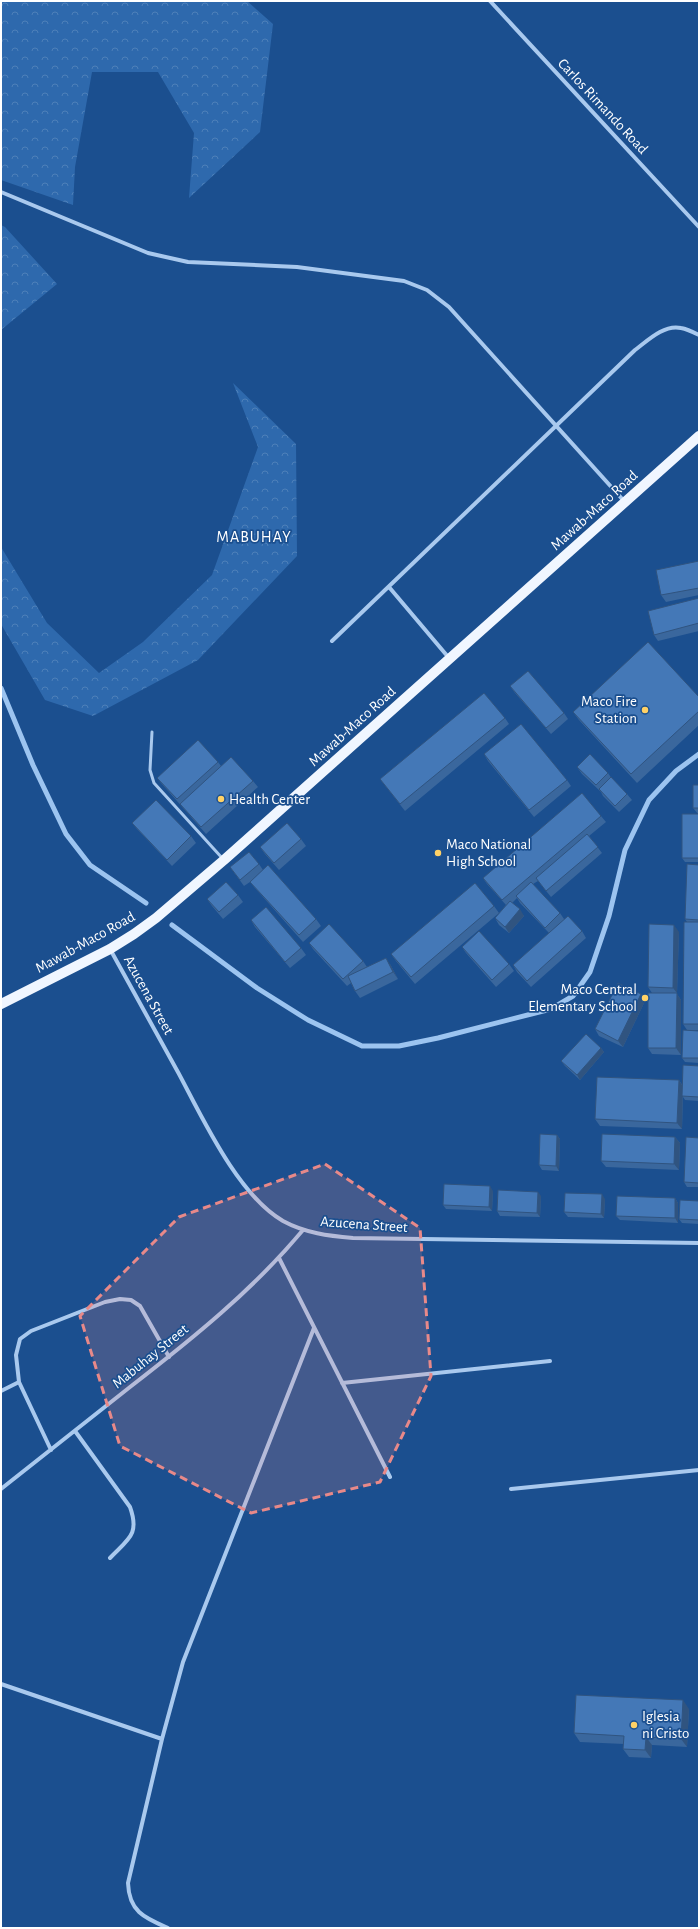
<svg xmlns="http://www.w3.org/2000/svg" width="700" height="1929" viewBox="0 0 700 1929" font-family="'Alegreya Sans',sans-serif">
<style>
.forest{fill:url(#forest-crowns)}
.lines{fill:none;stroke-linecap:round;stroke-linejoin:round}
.stream{stroke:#9cc4f0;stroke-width:5}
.service{stroke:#a9c9ee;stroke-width:3}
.minor{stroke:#a9c9ee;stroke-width:4}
.primary{stroke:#f0f6ff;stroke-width:10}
.wall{fill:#3a679d}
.shaded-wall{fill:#305480}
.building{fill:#4478b7;stroke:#305480}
.marked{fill:#e88989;fill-opacity:0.2;stroke:#e88989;stroke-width:3;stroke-dasharray:8 5;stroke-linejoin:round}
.poi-dot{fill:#ffd166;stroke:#1b4f8f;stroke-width:1.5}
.labels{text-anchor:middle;stroke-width:3.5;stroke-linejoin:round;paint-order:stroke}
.street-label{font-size:15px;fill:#fff;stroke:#1b4f8f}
.poi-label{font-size:15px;fill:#fff;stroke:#1b4f8f;text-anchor:start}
.neighbourhood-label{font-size:16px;letter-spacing:1px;fill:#fff;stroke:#1b4f8f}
</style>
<defs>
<pattern id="forest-crowns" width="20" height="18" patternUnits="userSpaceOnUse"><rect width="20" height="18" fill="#2e69ad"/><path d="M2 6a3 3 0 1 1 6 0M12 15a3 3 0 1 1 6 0" fill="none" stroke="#4d80b9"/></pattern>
</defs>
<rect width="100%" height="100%" fill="#1b4f8f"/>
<path class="forest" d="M1,1H247L273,24L260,132L189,198L194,133L158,72H92L75,167L73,205L1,180Z
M1,225L5,227L57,284L1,330Z
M233,383L296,444L297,556L198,660L93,716L45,700L1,624V547L47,623L99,673L143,642L212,575L258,447Z"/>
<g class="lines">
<path class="stream" d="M1,688L33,765L66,834L90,865L146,903
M172,925L257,988L308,1020L362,1046H399L438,1038L551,1009L573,996L590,972L609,916L625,850L649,800L676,771L699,754"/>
<path class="service" d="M152,732L150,770L154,783L223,859"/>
<path class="minor" d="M490,1L699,227
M1,192L148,253L188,262L297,267L404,281L427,290L449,307L624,501
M389,587L449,658
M332,641L635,350C647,341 664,324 681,328C687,329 693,332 699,335
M110,949C133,991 156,1032 179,1074C203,1119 238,1195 283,1221C305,1233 329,1236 353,1238L699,1243
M279,1258L390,1477
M342,1383L550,1361
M1,1391L19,1382
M75,1431L130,1507C140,1535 128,1539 110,1558
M51,1450L19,1382L16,1355L20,1339L31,1331L105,1302L120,1299L131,1300L140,1306L169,1357
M1,1489C44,1455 87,1421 130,1387C192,1339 253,1290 303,1230
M511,1489L699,1470
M1,1684L162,1739
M168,1928C145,1918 129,1912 128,1883L162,1739L183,1662L314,1328"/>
<path class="primary" d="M1,1004L110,949L134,934L156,918L224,860L699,436"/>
</g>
<path class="wall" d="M699,561V595L666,602L661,595Z
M699,598V631L658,641L654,635Z
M510,686L564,713L568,719L551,734L515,693Z
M699,697V725L637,783L579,720L573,712Z
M505,718L509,724L405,811L380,779Z
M484,754L567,780L571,786L534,817L488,761Z
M218,762L221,766L253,781L258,787L206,834L162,784L157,778Z
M577,767L608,773L612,779L627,794L632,800L619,812L603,796L601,792L582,774Z
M699,785V862H685L682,858L698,814L693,808Z
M601,816L606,822L589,836L602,853L551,897L538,881L533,884L560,913L564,919L582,931L586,938L531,987L517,972L513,965L549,933L520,903L517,898L512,903L524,916L509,933L499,925L495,918L506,905L487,884L483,878Z
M132,823L191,836L196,843L172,866L137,829Z
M301,839L306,846L279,870L265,854L260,847Z
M259,864L263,870L316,919L321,926L303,942L255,888L250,882L244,886L230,867Z
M699,865V1030H687L683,1024L687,922L685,919Z
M238,895L243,902L223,919L212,906L207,899Z
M494,906L499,913L415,984L396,961L391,954Z
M251,920L301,948L306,955L290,968L255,927Z
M679,932L677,994L681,1000V1055L652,1054L648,1048L652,993L648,987Z
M309,943L363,961L367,967L390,964L398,979L360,998L355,991L351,983L347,986L313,949Z
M462,947L509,964L514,971L496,987L466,953Z
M641,994L645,1001L623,1047L599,1036L595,1029Z
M699,1031V1063L685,1062L682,1058Z
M601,1048L604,1052L580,1080L565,1066L561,1061Z
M699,1066V1101L685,1100L683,1097L682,1129L600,1126L595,1119L679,1080L683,1086Z
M557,1135L560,1139L559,1171L542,1170L539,1165Z
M675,1137L680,1143L679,1170L606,1167L601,1161Z
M699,1138V1187H687L684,1182Z
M493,1191L492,1211L446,1209L443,1205Z
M541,1196L540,1217L500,1216L497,1211Z
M675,1198L678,1203V1223L620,1220L616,1216Z
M605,1199L604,1218L568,1217L564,1212Z
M699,1201V1224L682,1223L679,1219Z
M689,1709L687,1747L652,1745L651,1758L629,1757L623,1749L624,1744L580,1742L574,1733Z"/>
<path class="shaded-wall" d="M520,909L524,916L509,933L505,927Z
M674,925L679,932L677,994L681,1000V1055L676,1048L677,993L673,988Z
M386,958L390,964L398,979L393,972Z
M641,994L645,1001L623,1047L618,1041Z
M601,1048L604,1052L580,1080L577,1075Z
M679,1080L683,1087L682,1129L677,1123Z
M557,1135L560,1139L559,1171L556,1166Z
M675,1137L680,1143L679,1170L674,1164Z
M490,1186L493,1191L492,1211L489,1207Z
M538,1192L541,1196L540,1217L537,1213Z
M602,1194L605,1199L604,1218L601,1214Z
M675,1198L678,1203V1223L675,1218Z
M683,1700L689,1709L687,1747L681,1739Z
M646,1737L652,1745L651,1758L645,1750Z"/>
<path class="building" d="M699,561V588L661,595L656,570Z
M699,598V623L654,635L648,611Z
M648,642L699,697V711L631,774L573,712Z
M528,671L564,713L546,728L510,686Z
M484,693L505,718L400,804L380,779Z
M521,724L567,780L529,810L484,754Z
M198,740L218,762L177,799L157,778Z
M590,754L608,773L596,785L577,767Z
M231,757L253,781L201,827L180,804Z
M611,777L627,794L615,806L599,789Z
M693,785H699V808H693Z
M582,793L601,816L502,900L483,878Z
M156,800L191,836L167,860L132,823Z
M682,814H699V858H682Z
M287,823L301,839L274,863L260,847Z
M587,834L598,847L546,891L536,878Z
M249,852L259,864L240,880L230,867Z
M687,864L699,865V920L685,919Z
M268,865L316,919L299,935L250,882Z
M226,882L238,895L219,912L207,899Z
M531,882L560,913L545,928L516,896Z
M475,883L494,906L411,977L391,954Z
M510,901L520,909L505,927L495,918Z
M266,907L301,948L285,962L251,920Z
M568,916L582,931L527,981L513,965Z
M684,922H699V1024H683Z
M329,924L363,961L343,979L309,943Z
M649,924L674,925L673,988L648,987Z
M479,931L509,964L492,980L462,947Z
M386,958L393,972L355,991L348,976Z
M618,983L641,994L618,1041L595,1029Z
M648,993H677L676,1048H648Z
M683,1030L699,1031V1058H682Z
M586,1034L601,1048L577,1075L561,1061Z
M683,1065L699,1066V1097L682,1096Z
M597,1077L679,1080L677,1123L595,1119Z
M540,1134L557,1135L556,1166L539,1165Z
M602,1134L675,1137L674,1164L601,1161Z
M686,1137L699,1138V1183L684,1182Z
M444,1184L490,1186L489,1207L443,1205Z
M498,1190L538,1192L537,1213L497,1211Z
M565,1193L602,1194L601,1214L564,1212Z
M617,1196L675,1198V1218L616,1216Z
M680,1200L699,1201V1220L679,1219Z
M576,1695L683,1700L681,1739L646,1737L645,1750L623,1749L624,1736L574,1733Z"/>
<path class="marked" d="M325,1164L420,1228L431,1376L380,1482L251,1513L120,1446L80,1316L179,1217Z"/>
<g class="poi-dot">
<circle cx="645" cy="710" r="4"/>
<circle cx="221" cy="799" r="4"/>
<circle cx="438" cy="853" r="4"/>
<circle cx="645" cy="998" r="4"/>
<circle cx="634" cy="1725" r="4"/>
</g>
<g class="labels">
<g class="street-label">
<text transform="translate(603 106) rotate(47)" y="5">Carlos Rimando Road</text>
<text transform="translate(594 510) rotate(-42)" y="5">Mawab-Maco Road</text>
<text transform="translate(352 726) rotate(-42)" y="5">Mawab-Maco Road</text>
<text transform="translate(85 942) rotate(-29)" y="5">Mawab-Maco Road</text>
<text transform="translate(149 995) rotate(61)" y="5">Azucena Street</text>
<text transform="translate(364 1224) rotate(4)" y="5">Azucena Street</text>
<text transform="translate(150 1356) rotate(-39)" y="5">Mabuhay Street</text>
</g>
<g class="poi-label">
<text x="637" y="706" text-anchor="end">Maco Fire<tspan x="637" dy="17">Station</tspan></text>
<text x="229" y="804">Health Center</text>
<text x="446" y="849">Maco National<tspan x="446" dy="17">High School</tspan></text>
<text x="637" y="994" text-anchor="end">Maco Central<tspan x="637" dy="17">Elementary School</tspan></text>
<text x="642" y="1721">Iglesia<tspan x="642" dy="17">ni Cristo</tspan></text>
</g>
<g class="neighbourhood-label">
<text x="254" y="542">MABUHAY</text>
</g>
</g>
<rect width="700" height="1929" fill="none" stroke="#ffffff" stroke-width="4"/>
</svg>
